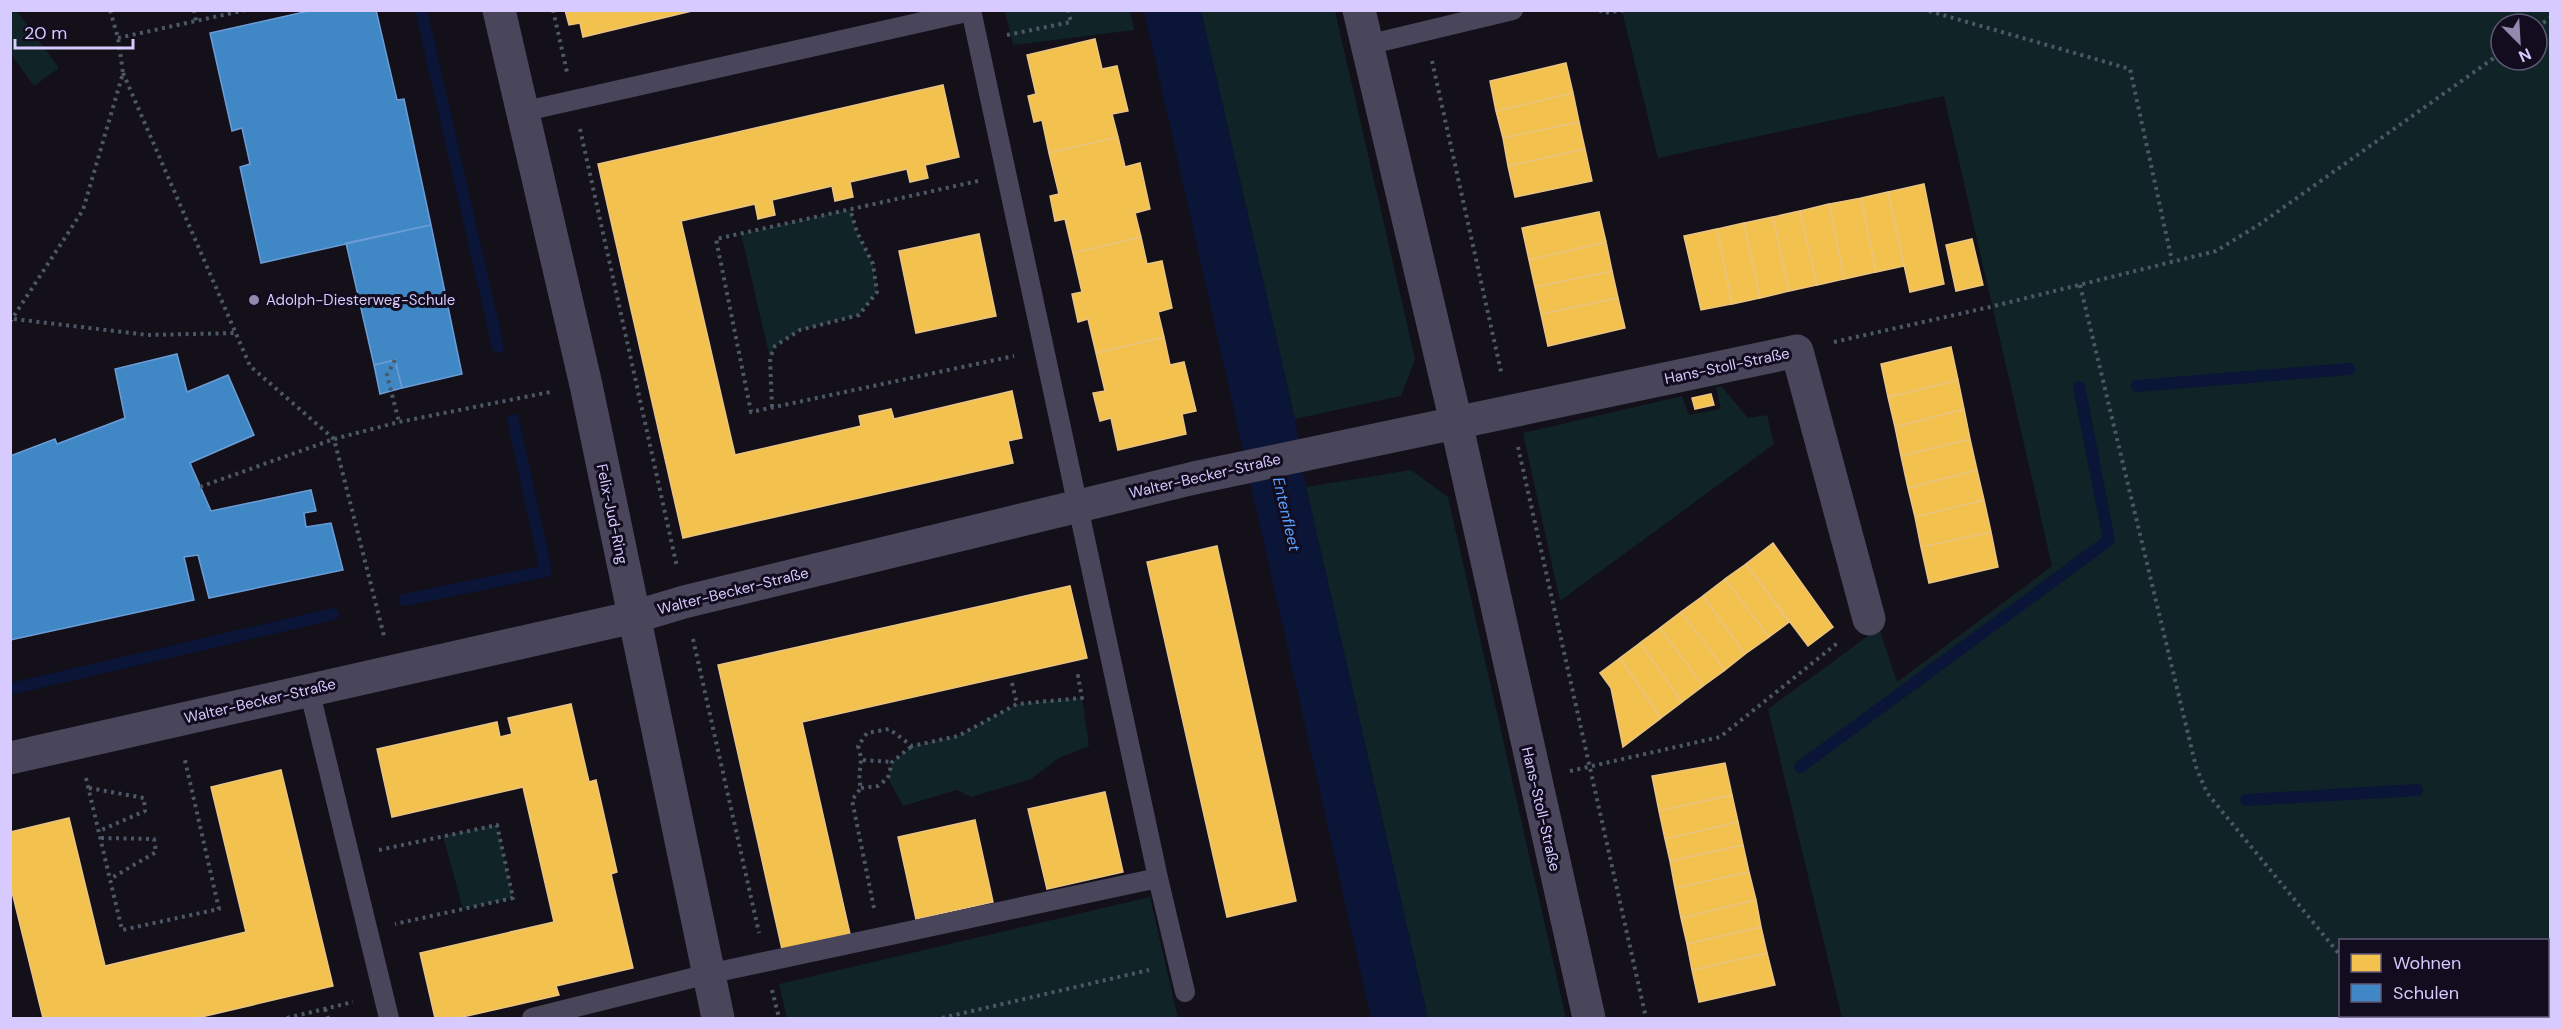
<svg xmlns="http://www.w3.org/2000/svg" width="2561" height="1029" viewBox="0 0 2561 1029" font-family="'DM Sans',sans-serif">
<style>
.green{fill:#102326;fill-rule:evenodd}
.water{fill:#0a1537}
.homes{fill:#f2c14e;stroke:#eac483;stroke-width:1.5}
.schools{fill:#3f88c5;stroke:#6c9cd6;stroke-width:1.5}
.lines{fill:none;stroke-linecap:round;stroke-linejoin:round}
.stream{stroke:#0a1537;stroke-width:12}
.path{stroke:#4c5866;stroke-width:4;stroke-dasharray:3 4.5;stroke-linecap:butt}
.lane{stroke:#49455b;stroke-width:20}
.street{stroke:#49455b;stroke-width:33}
.poi-dot{fill:#9289ae;stroke:#110c1e;stroke-width:2}
.labels{text-anchor:middle;stroke-width:6;stroke-linejoin:round;paint-order:stroke}
.poi-label{font-size:15px;fill:#d6cafe;stroke:#110c1e;text-anchor:start}
.street-label{font-size:15px;fill:#d6cafe;stroke:#110c1e}
.water-label{font-size:16px;font-style:italic;fill:#5a9ffc;stroke:#110c1e}
</style>
<rect width="100%" height="100%" fill="#13101a"/>
<path class="green" d="M10,11H17L59,68L34,86L11,54Z
M1005,11H1130L1134,30L1013,45Z
M1201,11H1335L1415,359L1401,396L1295,419Z
M1622,11H2550V1018H1842L1768,709L1879,628L1897,682L2052,566L1944,96L1658,158ZM2501,24H2537V60H2501ZM2340,940H2548V1016H2340Z
M850,209L857,232L873,264L877,292L859,315L800,330L775,346L770,358L741,234Z
M1716,387H1722L1748,418L1767,415L1774,444L1560,601L1523,433L1682,396L1689,415L1721,409Z
M1411,470L1448,497L1566,1018H1428L1306,487Z
M1082,698L1089,746L1059,758L1031,779L971,797L957,790L903,806L888,778L892,762L912,746L958,736L1017,704Z
M497,825L513,898L463,909L443,836Z
M1150,897L1178,1018H787L779,984Z"/>
<path class="water" d="M1144,11H1201L1295,419L1306,487L1428,1018H1371Z"/>
<path class="homes" d="M565,10H696L583,37L580,23L569,25Z
M1095,39L1102,69L1117,66L1128,111L1112,114L1118,137L1049,153L1042,120L1034,122L1028,96L1036,94L1027,55Z
M1566,63L1573,93L1496,111L1490,81Z
M943,85L959,157L925,165L928,178L910,182L907,169L850,182L853,197L835,201L832,186L772,200L775,215L758,219L755,204L681,221L735,455L861,426L859,416L891,409L894,419L1012,391L1022,438L1008,441L1013,463L683,538L598,164Z
M1573,93L1579,122L1503,138L1496,111Z
M1579,122L1585,149L1508,166L1503,138Z
M1118,137L1125,167L1140,163L1150,209L1135,213L1141,237L1073,253L1065,219L1055,221L1050,196L1059,194L1049,153Z
M1585,149L1592,181L1515,197L1508,166Z
M1924,184L1944,284L1910,292L1888,192Z
M1888,192L1904,266L1876,272L1861,198Z
M1861,198L1876,272L1844,279L1829,204Z
M1829,204L1844,279L1817,285L1800,211Z
M1800,211L1817,285L1789,291L1773,217Z
M1599,212L1606,242L1529,260L1522,228Z
M1773,217L1789,291L1760,298L1744,223Z
M1744,223L1760,298L1732,304L1717,229Z
M1717,229L1732,304L1701,310L1684,236Z
M979,234L996,316L916,333L899,251Z
M1141,237L1147,264L1162,261L1172,308L1158,312L1164,337L1096,353L1088,319L1078,322L1072,294L1082,292L1073,253Z
M1972,239L1983,285L1956,291L1946,245Z
M1606,242L1612,271L1535,287L1529,260Z
M1612,271L1618,298L1541,314L1535,287Z
M1618,298L1625,328L1548,346L1541,314Z
M1164,337L1170,365L1184,362L1196,411L1182,414L1186,434L1118,450L1111,418L1100,421L1093,393L1105,391L1096,353Z
M1951,347L1958,380L1888,397L1881,364Z
M1958,380L1964,409L1895,427L1888,397Z
M1711,394L1714,405L1695,409L1692,398Z
M1964,409L1970,439L1901,456L1895,427Z
M1970,439L1977,470L1908,488L1901,456Z
M1977,470L1984,500L1915,517L1908,488Z
M1984,500L1991,532L1921,547L1915,517Z
M1991,532L1998,567L1929,583L1921,547Z
M1773,543L1833,627L1808,646L1746,564Z
M1217,546L1296,901L1227,917L1147,562Z
M1746,564L1789,622L1769,637L1725,579Z
M1725,579L1769,637L1745,654L1703,596Z
M1070,586L1087,658L802,722L850,934L782,949L718,665Z
M1703,596L1745,654L1725,670L1681,612Z
M1681,612L1725,670L1703,686L1660,628Z
M1660,628L1703,686L1682,702L1640,643Z
M1640,643L1682,702L1661,718L1620,658Z
M1620,658L1661,718L1623,747L1611,688L1600,673Z
M571,704L589,782L596,780L617,872L611,874L633,968L556,986L559,995L458,1018H435L420,953L554,922L523,787L392,817L377,749L497,722L500,737L512,734L508,718Z
M1725,763L1732,795L1659,811L1652,776Z
M281,770L333,986L197,1018H43L10,884V832L69,818L105,966L246,932L211,787Z
M1105,792L1123,872L1047,889L1028,809Z
M1732,795L1738,822L1665,839L1659,811Z
M975,820L993,902L916,919L898,837Z
M1738,822L1743,845L1670,861L1665,839Z
M1743,845L1749,872L1675,888L1670,861Z
M1749,872L1756,900L1681,918L1675,888Z
M1756,900L1761,927L1687,944L1681,918Z
M1761,927L1767,953L1692,970L1687,944Z
M1767,953L1775,985L1699,1002L1692,970Z"/>
<path class="schools" d="M313,10H376L397,100L404,99L431,225L261,263L240,167L250,164L242,128L232,131L210,33Z
M431,225L462,374L402,388L395,360L374,365L346,243Z
M177,354L187,392L228,375L254,435L190,463L211,511L311,490L316,511L304,513L306,527L331,523L343,570L209,598L198,555L184,557L194,600L10,640V456L55,439L57,444L125,418L115,369Z
M395,360L402,388L380,394L374,365Z"/>
<g class="lines">
<path class="stream" d="M421,10L498,347
M2137,386L2349,369
M404,600L546,571L513,420
M10,689L333,614
M1800,767L2109,540L2079,387
M2246,800L2417,790"/>
<path class="path" d="M194,10L196,21
M553,10L567,72
M1600,10L1602,13L1626,10
M1929,11L2130,69L2172,261
M2537,27L2550,18
M1007,35L1071,22L1068,10
M118,38L246,10
M1432,61L1502,376
M123,73L250,366L334,439L384,636
M580,129L677,567
M978,181L716,239L751,412L1014,356
M2080,285L2196,767L2207,793L2340,955
M14,319L148,335L236,333
M10,322L83,210L123,73L118,38L110,10
M1834,342L1990,307L2216,251L2260,224L2501,53
M395,360L387,375L399,422
M772,407L770,358L775,346L800,330L859,315L877,292L873,264L857,232L850,209
M1518,447L1646,1018
M200,487L334,439L399,422L550,392
M693,639L759,933
M1012,683L1017,704
M863,760L892,762
M1570,771L1720,737L1840,641
M86,778L122,930L219,909L184,756
M89,788L144,798L145,811L99,831
M861,788L878,786L888,778L892,762L912,746
M101,838L154,839L156,852L110,879
M379,850L497,825L513,898L395,924
M874,908L852,800L861,788C856,769 865,766 858,746L867,733L889,729L912,746L958,736L1017,704L1082,698L1078,676L1083,675
M772,990L779,1018
M325,1009L328,1018
M2390,1016L2393,1018
M287,1018L353,1002
M942,1018L1149,970"/>
<path class="lane" d="M971,10L1158,878L1185,992
M1367,45L1513,10
M521,112L971,11
M309,689L389,1018
M532,1018L708,974L1158,878"/>
<path class="street" d="M499,10L586,385L718,1018
M1359,10L1456,422L1589,1018
M10,758L634,617L684,602L1194,478L1797,351L1869,619"/>
</g>
<circle class="poi-dot" cx="254" cy="300" r="6"/>
<g class="labels">
<g class="poi-label">
<text x="266" y="305">Adolph-Diesterweg-Schule</text>
</g>
<g class="street-label">
<text transform="translate(1727 366) rotate(-12)" y="5">Hans-Stoll-Straße</text>
<text transform="translate(1205 476) rotate(-13)" y="5">Walter-Becker-Straße</text>
<text transform="translate(612 514) rotate(78)" y="5">Felix-Jud-Ring</text>
<text transform="translate(733 591) rotate(-14)" y="5">Walter-Becker-Straße</text>
<text transform="translate(260 701) rotate(-13)" y="5">Walter-Becker-Straße</text>
<text transform="translate(1541 809) rotate(77)" y="5">Hans-Stoll-Straße</text>
</g>
<g class="water-label">
<text transform="translate(1287 514) rotate(77)" y="6">Entenfleet</text>
</g>
</g>
<rect width="2561" height="1029" fill="none" stroke="#d6cafe" stroke-width="24"/>
<rect x="2339" y="939" width="210" height="78" fill="#110c1e" stroke="#605878" stroke-width="1.5"/>
<rect x="2351" y="954" width="30" height="18" fill="#f2c14e" stroke="#605878" stroke-width="1.5"/>
<text x="2393" y="969" font-size="18" fill="#d6cafe">Wohnen</text>
<rect x="2351" y="984" width="30" height="18" fill="#3f88c5" stroke="#605878" stroke-width="1.5"/>
<text x="2393" y="999" font-size="18" fill="#d6cafe">Schulen</text>
<g transform="translate(2519 42) rotate(156)"><circle r="28" fill="#110c1e" stroke="#605878" stroke-width="1.5"/>
<path d="M0-4.5L10 22L0 15L-10 22Z" fill="#9289ae"/>
<text y="-9" font-size="16" font-weight="bold" text-anchor="middle" fill="#d6cafe">N</text>
</g>
<path d="M15 39v9h118v-9" fill="none" stroke="#d6cafe" stroke-width="3"/>
<text x="24" y="39" font-size="18" fill="#d6cafe" stroke="#110c1e" stroke-width="4.5" paint-order="stroke">20 m</text>
</svg>
